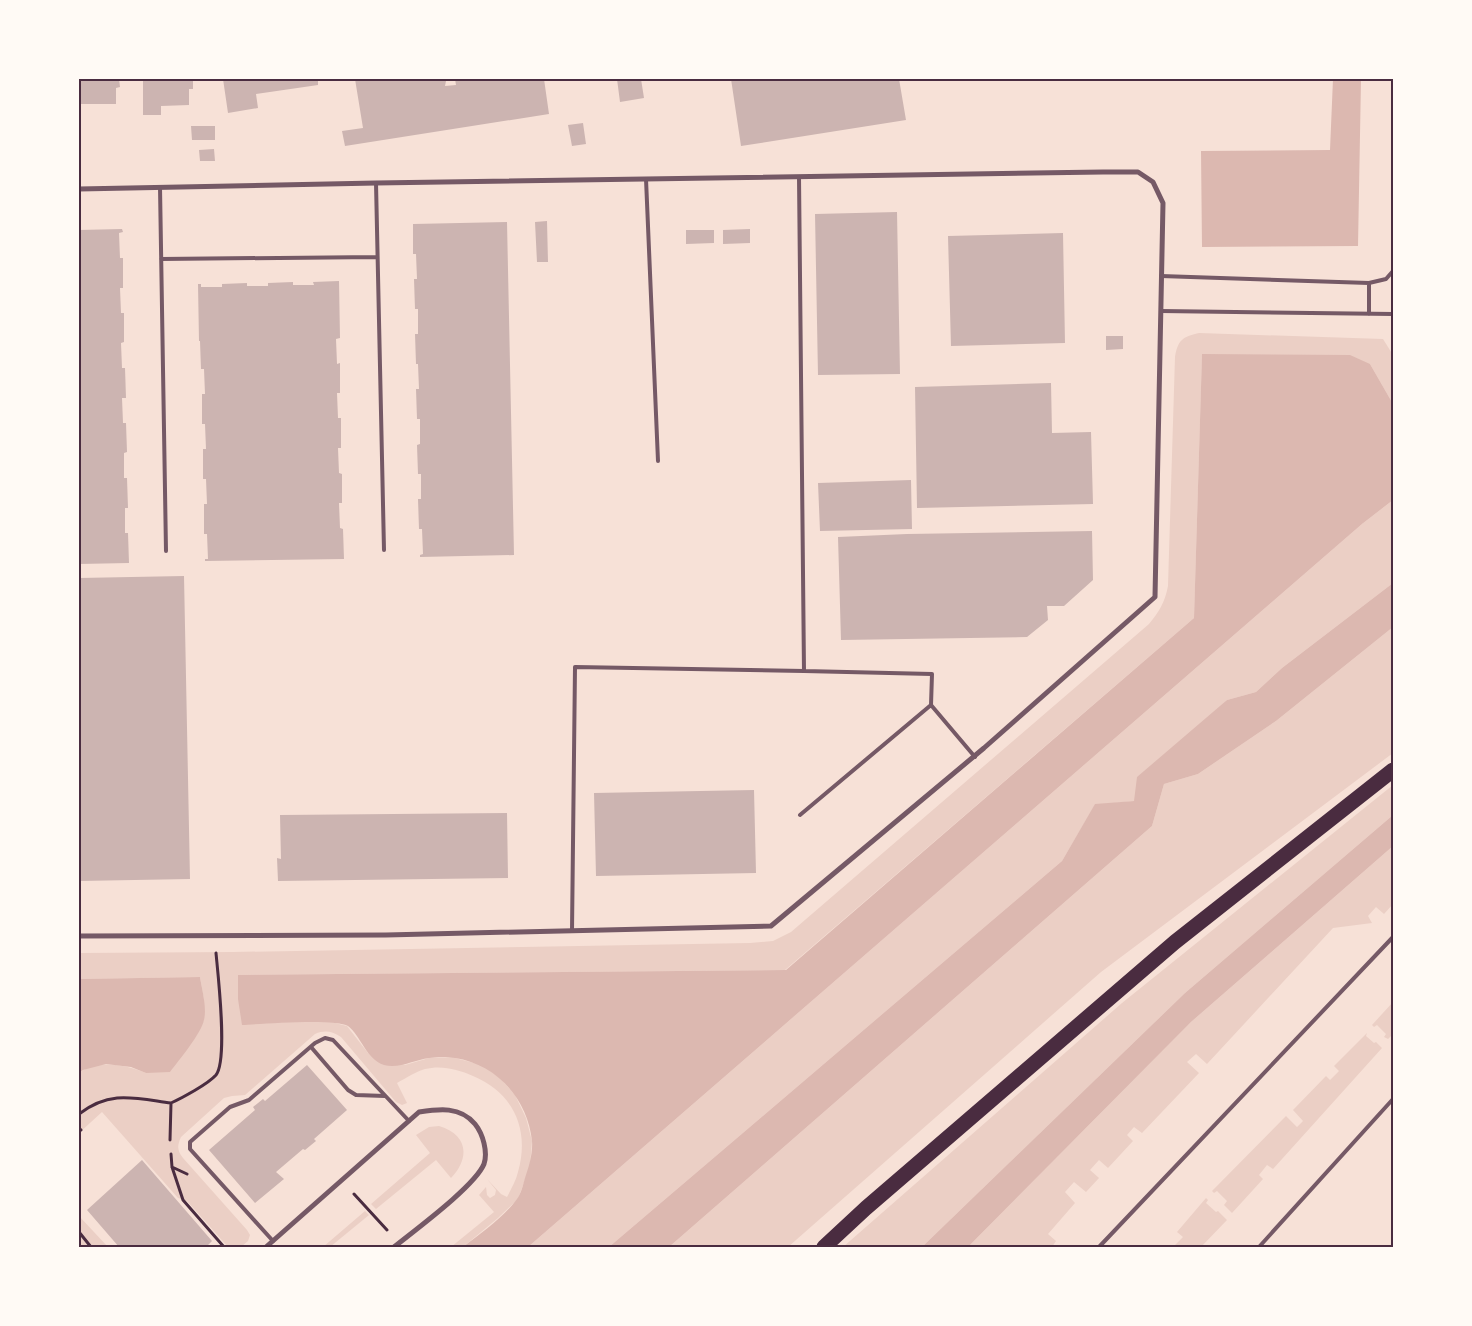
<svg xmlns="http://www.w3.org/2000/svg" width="1472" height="1326" viewBox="0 0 1472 1326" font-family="'Open Sans',sans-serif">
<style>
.green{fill:#ebcfc5}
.water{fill:#dcb8b0}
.building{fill:#ccb4b1}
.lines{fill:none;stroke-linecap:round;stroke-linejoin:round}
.path{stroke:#4a2c40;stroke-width:3}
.service{stroke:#755966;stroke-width:4}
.minor{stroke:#755966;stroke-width:5}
.motorway{stroke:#4a2c40;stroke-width:15}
.neatline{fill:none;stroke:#4a2c40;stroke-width:2}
</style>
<rect width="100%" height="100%" fill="#f7e1d7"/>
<path class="green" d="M1199,333L1383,339L1393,355V404L1370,364L1202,355L1194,618L785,970L238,975L331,1022L347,1026L368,1053L405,1065L429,1058H455L482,1065L500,1078L515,1095L526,1118L532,1141L530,1166L518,1199L498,1218L463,1247H451L494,1212L479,1195L486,1187L487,1195L490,1198L495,1195L496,1190L487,1179L501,1194L507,1197C511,1189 516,1181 518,1172C530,1130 514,1093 473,1076C458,1069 441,1065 425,1069C415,1072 406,1078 397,1083L407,1103L402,1105L396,1102L341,1037C331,1031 325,1030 315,1034L245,1095L232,1096L224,1098L181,1137C177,1146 177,1150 183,1158L247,1230L250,1235L248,1241L241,1247H228L187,1201L178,1198L102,1112L79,1133V1073C98,1059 126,1065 146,1073L190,1045L204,1020V1000L200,977L79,979V953L233,952L750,943L773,941L791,932L1149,624C1159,612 1165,602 1168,586L1175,357C1178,340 1182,337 1199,333Z
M1393,500V583L1282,668L1256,692L1227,700L1134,801L1095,805L1062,861L609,1247H528L1362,524Z
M1393,627V753L1101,972L788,1247H669L1152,826L1164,784L1198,774L1276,721Z
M1393,785V815L1185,993L922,1247H843L1122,1003Z
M1393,846V904L1384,914L1376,907L1368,916L1372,923L1333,928L1207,1064L1196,1054L1187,1062L1199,1073L1142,1133L1134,1127L1127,1135L1133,1141L1108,1168L1099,1160L1090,1170L1099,1178L1086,1192L1074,1182L1065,1192L1075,1203L1048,1234L1056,1241L1052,1247H968L1191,1022Z
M1393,1002V1034L1388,1039L1384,1037L1386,1034L1377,1025L1374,1027L1372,1025Z
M1367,1033L1366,1036L1374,1043L1376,1042L1382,1048L1273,1169L1267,1165L1259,1175L1263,1179L1232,1213L1224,1205L1227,1201L1217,1191L1214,1193L1212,1191L1286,1116L1297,1127L1303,1121L1293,1110L1326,1076L1330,1080L1339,1071L1334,1066Z
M439,1126C467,1134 471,1157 451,1178L436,1160L376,1209L371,1204L430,1153L416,1135L429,1127Z
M1206,1198L1208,1200L1206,1203L1216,1212L1218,1211L1227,1220L1201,1247H1173L1183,1237L1177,1232Z
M365,1211L369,1215L330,1247H323Z
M79,1215V1216L108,1247H79Z"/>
<path class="water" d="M1333,79H1361L1358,246L1202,247L1201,151L1330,150Z
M1202,354L1350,355L1370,364L1393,404V500L1362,524L528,1247H463C481,1233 503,1218 517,1199C521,1194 523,1185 525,1178C529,1167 533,1153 532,1141C528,1099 496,1064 455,1058C447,1057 436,1057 429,1058C414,1060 399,1069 384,1065C366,1059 361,1036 348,1026C336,1018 260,1024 242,1025L238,999V975L786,970L1194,618Z
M1393,583V627L1276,721L1198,774L1164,784L1152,826L669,1247H609L1062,861L1095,804L1134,801L1137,777L1227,700L1256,692L1282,668Z
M1393,815V846L1191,1022L968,1247H922L1185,993Z
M200,977C202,990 207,1007 204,1020C201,1034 179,1060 170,1072L146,1073L131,1067L106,1064L83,1070L79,1073V979Z"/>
<path class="building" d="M79,79H119L120,87L116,88V104H79Z
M143,79H193V89H189V105L161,106V115H143Z
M223,79H318V85L256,94L258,108L228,113Z
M355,79H453L446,81L445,86L456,85L455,79H475V81L491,79H544L549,114L345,146L342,131L363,128Z
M617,79H641L644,98L620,102Z
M731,79H899L906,120L741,146Z
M583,123L586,144L572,146L568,125Z
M191,126H215V140H192Z
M214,149L215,161H200L199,150Z
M897,212L900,374L818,375L815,214Z
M547,221L548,262H537L535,222Z
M507,222L514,555L420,557V555L423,554L422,529H419L418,499H421V474H418L417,445L420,444V419H417L416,389H419L418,364H416L415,334H418V309H415L414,279H417L416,254H413V224Z
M122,229L123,232L119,233L120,258H123V288H120L121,313H124V342L121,343L122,368H125L126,398H122L123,423H126L127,452L124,453V478H127L128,508H125V533H128L129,563L79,564V230Z
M750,229V243L723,244V230Z
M686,230H714V243L686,244Z
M1063,233L1065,343L951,346L948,236Z
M339,281L340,338L336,339L337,364L340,363V393H337L338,418H341V448H338L339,473L342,474V503H339L340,528L343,529L344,559L205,561V559H208L207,534H204V504H207L206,479H203V449H206L205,424H202V394H205L204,369H201L200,341H199L198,284H201V287H222V284L247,283V286H268V283L293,282V285H314L313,282Z
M1106,336H1123V349L1106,350Z
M1051,383L1052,433L1091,432L1093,504L917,508L915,387Z
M911,480L912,529L820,531L818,483Z
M1092,531L1093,580L1064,606H1047L1048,620L1027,637L841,640L838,537L907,534Z
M184,576L190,879L79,881V578Z
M754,790L756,873L596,876L594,793Z
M507,813L508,878L278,881L277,858L281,859L280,815Z
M307,1065L347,1110L314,1139L316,1141L305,1150L303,1149L276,1172L284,1179L255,1203L209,1150L255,1110L253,1107L263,1099L265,1101Z
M142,1160L212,1241L206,1247H119L87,1210Z"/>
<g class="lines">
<path class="path" d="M79,1114C110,1090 134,1098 171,1103
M79,1128L81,1130
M170,1140L171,1103C182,1098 208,1084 216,1075C228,1060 218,975 216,953
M171,1154L172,1167L183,1200L224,1247
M172,1167L187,1174
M354,1194L387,1230
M79,1232L91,1247"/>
<path class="service" d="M799,177L804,671L932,674L931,705
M646,179L658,461
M376,183L384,550
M160,187L166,551
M161,259L377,257
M1161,276L1369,283L1386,279L1393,271
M1161,311L1393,314
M1369,314V283
M800,815L931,705L975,757
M572,931L575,667L804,671
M311,1047L348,1090L356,1095L385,1096
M273,1241L190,1149V1142L230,1107L249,1100L315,1043L325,1038L333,1040L409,1121
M1099,1247L1393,937
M1259,1247L1393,1099"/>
<path class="minor" d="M79,189L376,183L1103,172H1138L1153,182L1163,203L1155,597L984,748L771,926L386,935L79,936
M266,1247L419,1112C439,1109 460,1106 475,1124C483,1134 488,1152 484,1164C475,1186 415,1230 394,1247"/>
<path class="motorway" d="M824,1247L866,1208L1175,942L1393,770"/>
</g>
<rect width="1472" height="1326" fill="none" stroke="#fffaf5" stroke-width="160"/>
<rect x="80" y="80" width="1312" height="1166" class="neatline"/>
</svg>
